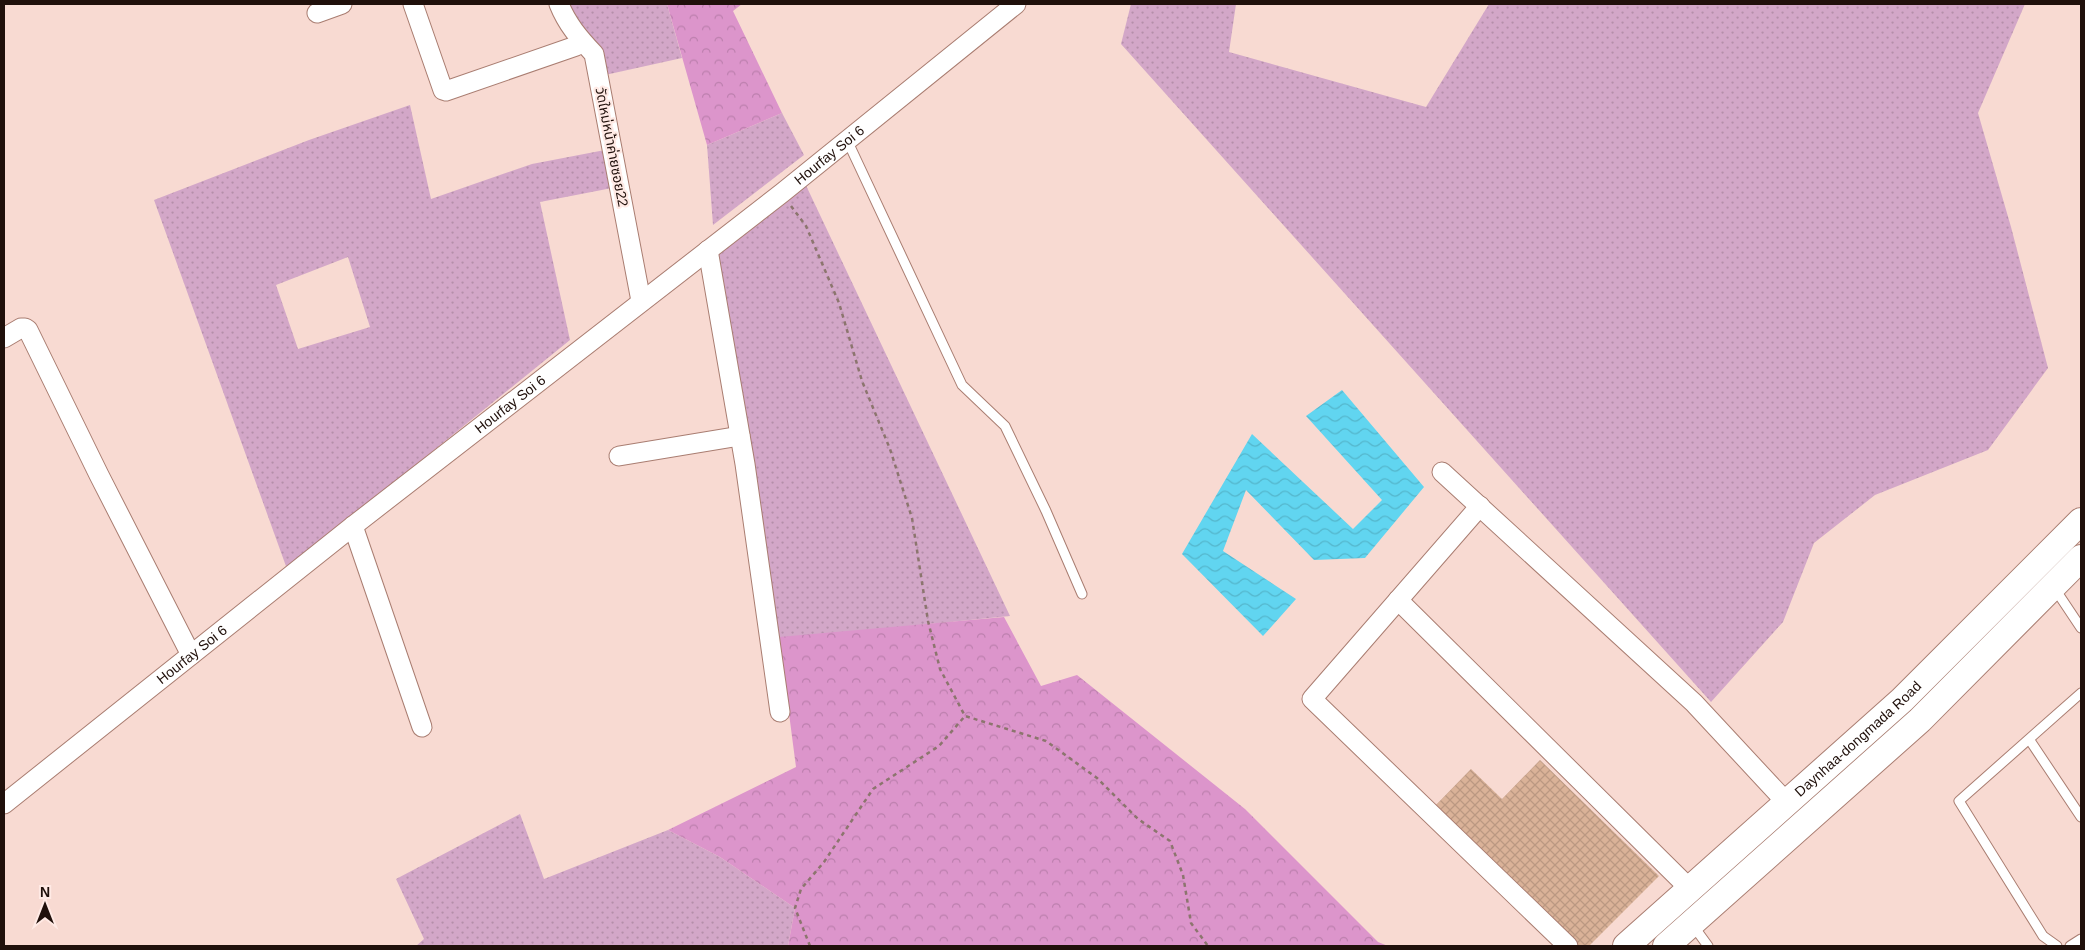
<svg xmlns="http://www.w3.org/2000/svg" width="2085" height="950" viewBox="0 0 2085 950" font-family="Arial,'Noto Sans Thai',sans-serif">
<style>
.grass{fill:url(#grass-dots);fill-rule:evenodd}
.forest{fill:url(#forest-crowns)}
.water{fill:url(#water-waves)}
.building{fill:url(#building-cross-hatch)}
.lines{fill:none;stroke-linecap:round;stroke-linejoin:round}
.service-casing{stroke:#a97d71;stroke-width:11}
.minor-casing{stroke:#a97d71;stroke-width:21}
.secondary-casing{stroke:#a97d71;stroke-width:28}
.path{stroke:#8c756e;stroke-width:2.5;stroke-dasharray:4 4;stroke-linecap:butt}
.service{stroke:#fff;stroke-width:9}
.minor{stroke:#fff;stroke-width:19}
.secondary{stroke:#fff;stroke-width:26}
.labels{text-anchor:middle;stroke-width:4.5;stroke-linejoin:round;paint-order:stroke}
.street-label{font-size:14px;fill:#20100b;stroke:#ffeae5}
</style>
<defs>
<pattern id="grass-dots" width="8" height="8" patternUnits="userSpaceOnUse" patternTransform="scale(1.25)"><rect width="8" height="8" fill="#d3a7c8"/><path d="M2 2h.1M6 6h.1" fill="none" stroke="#b58faa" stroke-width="1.8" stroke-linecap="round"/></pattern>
<pattern id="forest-crowns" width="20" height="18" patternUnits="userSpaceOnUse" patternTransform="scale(1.25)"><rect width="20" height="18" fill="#dc95cb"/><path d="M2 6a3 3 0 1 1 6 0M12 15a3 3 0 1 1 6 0" fill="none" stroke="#bc7fad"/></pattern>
<pattern id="water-waves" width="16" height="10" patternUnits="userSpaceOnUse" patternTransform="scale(1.25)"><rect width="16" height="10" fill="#61d5f0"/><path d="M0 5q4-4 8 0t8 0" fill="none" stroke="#54b6cc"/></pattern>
<pattern id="building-cross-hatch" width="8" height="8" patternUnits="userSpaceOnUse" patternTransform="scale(1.25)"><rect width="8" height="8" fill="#dab298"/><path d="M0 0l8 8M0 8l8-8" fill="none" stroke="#bb9882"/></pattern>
</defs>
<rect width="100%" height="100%" fill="#f8dad2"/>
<path class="grass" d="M563,4H667L682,58L605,75Z
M1131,4H1236L1229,52L1426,107L1489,4H2025L1978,113L2011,227L2048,368L1988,450L1875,495L1814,543L1783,622L1711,702L1121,44Z
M410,105L431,199L532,164L605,150L612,188L540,202L570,340L287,569L154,200L309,140ZM348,257L370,327L298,349L276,285Z
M782,113L804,155L713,225L707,145Z
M802,177L1010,616L779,639L708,250Z
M520,814L544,879L668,830L720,857L795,908L788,946H416L424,939L396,879Z"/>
<path class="forest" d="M667,4H742L733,11L782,113L707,145Z
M1004,617L1041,686L1077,675L1245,809L1378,942L1388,946H788L795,908L720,857L668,830L796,767L779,637Z"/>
<path class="water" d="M1342,390L1424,487L1365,558L1314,560L1246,490L1223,551L1296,599L1263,636L1182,554L1252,434L1353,529L1382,500L1306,416Z"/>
<path class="building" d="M1540,760L1659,876L1589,946H1576L1434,807L1471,769L1502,799Z"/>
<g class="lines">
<g class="service-casing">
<path id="service" d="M847,140L962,385L1005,426L1046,511L1082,594
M2055,589L2081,628
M2029,739L2081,817
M1692,924L1708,946
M2057,946L2043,936L1959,801L2081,693
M2070,946L2081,939"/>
</g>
<g class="minor-casing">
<g id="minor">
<path d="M413,4L443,90L446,91L576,46L580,40"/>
<path d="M559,4C567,24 579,38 594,54L641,301"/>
<path d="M317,13L342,4"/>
<path d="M708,250L745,464L780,712"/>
<path d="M4,338L21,328H25L28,330L99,475L191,655"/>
<path d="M619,456L740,436"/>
<path d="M1442,472L1694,703L1787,803"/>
<path d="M1480,506L1312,699L1568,946"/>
<path d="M353,526L422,727"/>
<path d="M1398,600L1690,889"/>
<path id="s1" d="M4,804L353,526L782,193L1016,4"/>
</g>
</g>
<g class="secondary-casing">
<g id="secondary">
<path id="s2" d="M1626,946L1902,700L2081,521"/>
<path d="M1666,946L1920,720L2081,558"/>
</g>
</g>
<path class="path" d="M791,206L806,226L839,303L862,381L890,449L912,518L928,621L940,669L965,716L1046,741L1097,778L1138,819L1170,841L1183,875L1191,923L1208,946
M810,946L795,908L801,889L824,862L873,789L939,746L965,716"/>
<use href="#service" class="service"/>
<use href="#minor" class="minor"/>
<use href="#secondary" class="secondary"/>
</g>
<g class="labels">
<g class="street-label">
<text transform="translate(612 147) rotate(79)" y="5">วัดใหม่หน้าค่ายซอย22</text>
<text dy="5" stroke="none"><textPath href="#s1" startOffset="1050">Hourfay Soi 6</textPath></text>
<text dy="5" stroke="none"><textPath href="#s1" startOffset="645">Hourfay Soi 6</textPath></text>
<text dy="5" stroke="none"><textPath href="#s1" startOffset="240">Hourfay Soi 6</textPath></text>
<text dy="5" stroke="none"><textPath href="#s2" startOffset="311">Daynhaa-dongmada Road</textPath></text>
</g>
</g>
<rect width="2085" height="950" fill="none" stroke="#20100b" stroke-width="10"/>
<g transform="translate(45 905)" stroke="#ffeae5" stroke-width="4" paint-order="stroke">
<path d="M0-4L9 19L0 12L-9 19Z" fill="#20100b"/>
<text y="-8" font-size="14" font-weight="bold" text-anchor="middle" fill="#20100b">N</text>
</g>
</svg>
